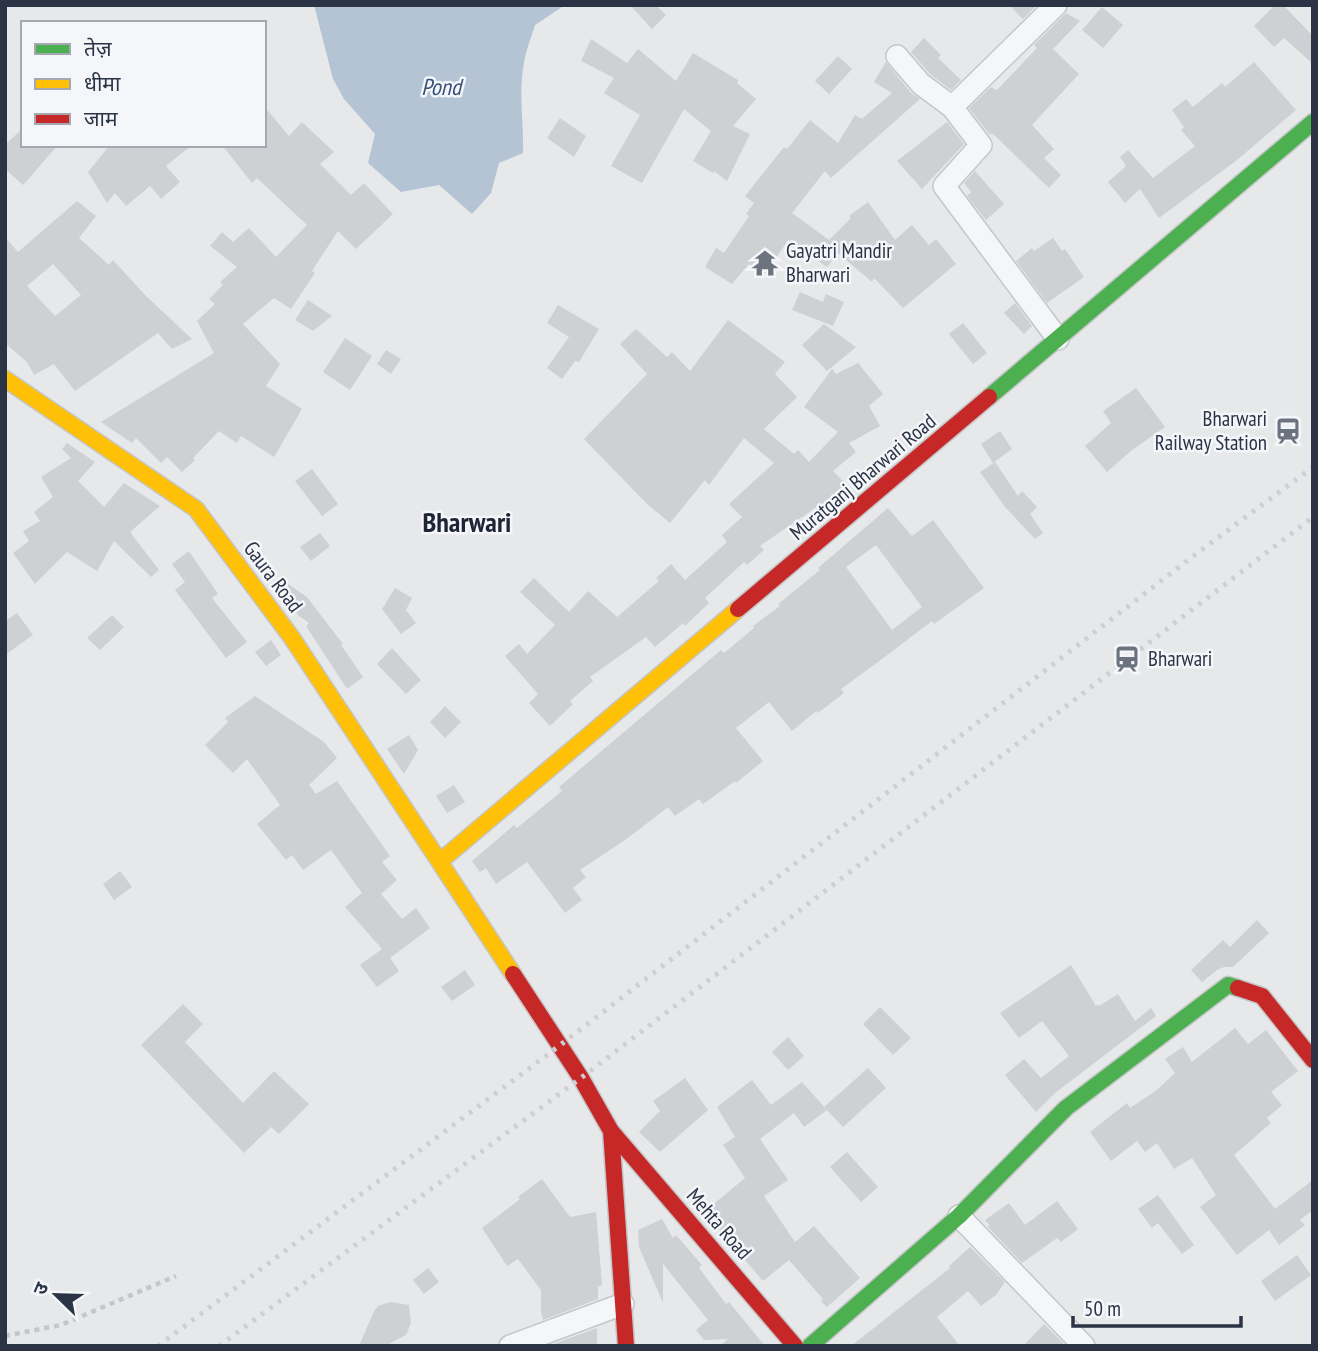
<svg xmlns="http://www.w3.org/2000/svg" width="1318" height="1351" viewBox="0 0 1318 1351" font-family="'PT Sans Narrow','Noto Sans Devanagari',sans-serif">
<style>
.water{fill:#b4c4d5}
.building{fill:#ced0d3;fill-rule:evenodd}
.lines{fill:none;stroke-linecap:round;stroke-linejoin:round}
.street-casing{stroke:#c4c6c8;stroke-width:24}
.fast-casing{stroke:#c4c6c8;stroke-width:19}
.slow-casing{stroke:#c4c6c8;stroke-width:19}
.jam-casing{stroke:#c4c6c8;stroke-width:19}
.path{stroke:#c5c6ca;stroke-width:4.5;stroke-dasharray:5 5;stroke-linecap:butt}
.street{stroke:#f5f6f7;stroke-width:21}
.fast{stroke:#4caf50;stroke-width:16}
.slow{stroke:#ffc107;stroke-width:16}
.jam{stroke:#c62828;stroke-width:16}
.rail{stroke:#cecfd2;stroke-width:5;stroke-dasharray:3.5 7;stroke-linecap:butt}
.labels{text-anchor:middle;stroke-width:5;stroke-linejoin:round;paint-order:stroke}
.poi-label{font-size:21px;fill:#2b3445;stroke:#f4f6f9;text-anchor:start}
.street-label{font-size:21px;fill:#2b3445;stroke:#f4f6f9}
.water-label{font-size:23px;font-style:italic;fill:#34527a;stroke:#f4f6f9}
.district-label{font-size:28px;font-weight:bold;fill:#1d2536;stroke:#f4f6f9}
</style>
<rect width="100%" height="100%" fill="#e6e8ea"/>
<path class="water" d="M314,5H565L535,25C531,38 526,50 524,63C518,92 524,123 523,153L499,163L491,193L472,214L439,185L401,192L368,163L375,134L344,99L333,79Z"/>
<path class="building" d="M630,5H656L666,15L652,29Z
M1009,5H1037L1023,19Z
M1275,5H1283L1313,36V64L1284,38L1274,47L1254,26Z
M1102,7L1123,25L1103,48L1082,30Z
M1066,13L1080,21L1053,49L1079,74L1032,125L1054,149L1044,158L1061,175L1049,188L992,133L990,135L969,108L991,87L997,90L1037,48L1034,45Z
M924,38L941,55L938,58L961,80L951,90L930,74L911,52Z
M591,39L627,63L638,49L676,81L693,53L738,80L737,83L756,99L733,126L750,134L727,181L714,171L713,173L693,161L711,131L684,109L642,183L611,166L640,115L604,93L614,78L581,61Z
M838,56L852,69L829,94L815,81Z
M886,62L911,93L920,99L831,178L825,171L792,213L829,240L851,218L849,216L868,202L895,240L912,225L929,245L936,239L956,264L903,308L874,278L872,282L838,253L827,267L788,240L766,274L749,264L732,284L705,267L716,248L724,253L749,216L746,214L754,203L745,196L784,147L787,149L810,120L838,143L855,115L862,119L892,93L874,82Z
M1254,62L1296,110L1237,160L1159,218L1140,189L1125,203L1108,182L1126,166L1120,157L1128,150L1153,178L1195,146L1181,130L1184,127L1172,110L1186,99L1193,107L1222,83L1225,87Z
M264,106L289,136L302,122L334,152L320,164L351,195L364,183L393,214L356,249L338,231L312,271L315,273L291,309L274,298L243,324L280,364L266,386L302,409L274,457L241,436L237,443L219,431L193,458L195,460L182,472L167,457L161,463L136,438L132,443L101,422L214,353L197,321L215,304L209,299L223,285L220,282L237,267L210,246L222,232L233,242L249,228L276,257L307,225L257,178L252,183L222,145H264Z
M560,118L586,136L574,157L547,138Z
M947,122L964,144L922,189L897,161Z
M23,128V145H58L23,185L5,169V145Z
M110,145H192L166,166L180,182L161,199L150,186L126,206L115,193L107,203L88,172Z
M975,171L1004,204L986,220L967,196L971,192L964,183Z
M77,201L96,216L79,238L109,265L113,260L146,296L192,339L172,349L158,333L75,391L54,364L34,375L27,362L5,343V237L18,252ZM53,264L81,295L55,316L27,286Z
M1053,238L1062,251L1065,249L1084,277L1047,303L1016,261L1032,248L1034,251Z
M800,292L823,302L826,294L844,302L833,326L792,310Z
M308,300L332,316L313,331L295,320Z
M1015,303L1032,326L1024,334L1004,313Z
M558,305L599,329L579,362L575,361L562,379L547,368L569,337L547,323Z
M728,320L785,362L775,374L797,397L764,429L794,454L798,450L809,462L838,432L804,407L832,369L836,374L858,363L883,394L869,406L880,426L849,443L856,452L833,471L850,488L823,511L818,506L760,546L764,550L747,565L744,562L705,598L709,603L685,626L683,623L655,647L646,637L590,677L593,681L570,701L573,704L550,726L529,703L538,694L505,656L519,644L527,654L555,625L520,592L534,578L569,612L588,591L617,617L659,581L656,578L671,564L685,580L727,542L722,535L742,517L729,504L774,463L744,438L709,485L705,480L670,523L648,505L584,439L647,374L620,344L636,329L667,357L672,352L690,371Z
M963,323L987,353L973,364L949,334Z
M824,324L856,347L827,371L802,345Z
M345,338L372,356L350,390L323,372Z
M386,350L401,359L391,374L377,364Z
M1136,388L1165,427L1132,450L1107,472L1085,446L1111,423L1103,411Z
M1000,431L1012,449L993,463L981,444Z
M67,443L95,462L78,481L104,507L124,483L160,506L130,532L159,570L151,577L114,541L97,571L67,552L35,584L13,553L29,541L23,531L40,521L34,512L53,497L41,477L71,458L62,449Z
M995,462L1018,496L1022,491L1037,507L1030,514L1043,533L1035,539L1005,507L980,472Z
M312,469L338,504L322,516L295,481Z
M888,508L912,536L933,520L984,588L934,624L932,621L886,656L841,689L844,693L818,713L816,711L792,731L769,702L736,728L763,761L736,783L735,781L703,804L699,799L675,816L668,807L628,838L580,870L586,877L573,888L582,900L565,913L527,862L496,884L486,868L480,872L472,861L514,825L517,828L551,800L562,791L559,787L721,650L724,653L754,628L753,626L780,606L778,604L820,570L818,568ZM876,545L922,607L892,630L846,567Z
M320,533L330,546L311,561L300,547Z
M189,551L218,594L212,598L247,642L226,658L175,590L185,582L172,564Z
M288,584L307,597L343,644L341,645L363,677L347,689L306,626L309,623L299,616L282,594Z
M395,588L412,598L406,610L416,623L401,634L382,609Z
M17,613L33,635L5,655V621Z
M112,615L124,627L100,650L87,638Z
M271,640L281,655L266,666L255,652Z
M392,648L421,680L406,694L377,664Z
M255,696L324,742L337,758L309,785L316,794L337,781L390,856L382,862L397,880L381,894L402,919L416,908L430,928L390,958L399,971L377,987L360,965L382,949L345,907L362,893L331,850L303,870L292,855L286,860L257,824L280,805L247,759L233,773L205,745L228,722L225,718Z
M445,706L461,722L445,738L430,722Z
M409,735L418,750L404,774L387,749Z
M454,785L465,802L447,813L436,796Z
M120,871L132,887L114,900L103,884Z
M1257,920L1269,933L1233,967H1224L1217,970L1202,982L1191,970L1223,940L1230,947Z
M1071,965L1096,1006L1098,1004L1099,1006L1118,994L1135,1021L1151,1008L1156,1016L1055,1093L1036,1112L1005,1075L1024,1059L1041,1078L1069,1056L1042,1021L1019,1038L1000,1013Z
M465,970L475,985L452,1001L441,987Z
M183,1004L203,1024L185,1042L243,1103L274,1071L309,1104L279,1134L271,1127L244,1153L141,1045Z
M880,1007L911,1038L893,1055L863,1024Z
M1235,1028L1248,1044L1266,1030L1298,1071L1271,1092L1282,1105L1267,1118L1271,1123L1234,1155L1275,1209L1313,1180V1210L1300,1220L1305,1225L1279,1245L1269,1230L1237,1255L1200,1207L1216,1195L1192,1158L1174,1169L1157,1143L1145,1152L1137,1141L1111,1161L1090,1132L1127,1103L1130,1108L1157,1090L1175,1073L1165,1059L1183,1047L1192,1062Z
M788,1037L804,1056L788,1070L772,1052Z
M868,1068L886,1088L843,1127L824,1107Z
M685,1078L708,1110L660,1152L639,1132L660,1111L653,1101Z
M752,1080L771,1105L802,1082L827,1110L804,1127L794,1113L760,1139L788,1180L764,1196L795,1242L814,1226L860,1278L827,1307L821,1301L823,1299L789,1260L763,1281L704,1212L745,1178L723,1145L735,1137L717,1107Z
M847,1152L878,1187L861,1202L830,1167Z
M542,1179L570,1217L596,1212L602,1284L601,1286H598V1299L543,1320L541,1311V1290L518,1259L507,1266L482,1228L520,1199L518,1197Z
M1158,1195L1194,1245L1182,1254L1158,1223L1152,1228L1138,1209Z
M1057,1201L1078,1229L1061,1242L1057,1238L1022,1263L988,1227L989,1225L985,1220L1009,1203L1025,1225Z
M662,1219L673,1238L676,1235L702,1265L699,1268L726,1304L729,1302L765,1346H720L728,1339L704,1340L696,1330L708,1320L663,1264V1303L639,1247L638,1230Z
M970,1247L1005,1282L996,1295L981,1306L968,1291L937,1317L960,1346H851L950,1268L949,1266Z
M1297,1255L1311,1275L1275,1301L1261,1281Z
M428,1268L439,1282L424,1294L413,1280Z
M391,1302L409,1305L411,1323L406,1335L385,1346H359L374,1311L378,1306Z
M1044,1324L1066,1346H1023Z
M597,1328V1346H548Z"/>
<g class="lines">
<g class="street-casing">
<path id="street" d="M897,56L921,84L952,107L981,145L944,186L1058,339
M952,107L1056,5
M959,1216L1084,1346
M510,1346L623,1304"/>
</g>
<g class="fast-casing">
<path id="fast" d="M989,397L1313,122
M810,1346L959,1216L1066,1108L1228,985L1238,988"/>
</g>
<g class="slow-casing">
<path id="slow" d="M5,379L196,509L292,638L441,864
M513,974L441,864L444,858L738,609"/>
</g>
<g class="jam-casing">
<path id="jam" d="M738,609L989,397
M513,974L581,1078L611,1131L626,1346
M1238,988L1262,996L1313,1060
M611,1131L795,1346"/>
</g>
<path class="path" d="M5,1336L61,1325L176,1276"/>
<use href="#street" class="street"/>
<use href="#fast" class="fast"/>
<use href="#slow" class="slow"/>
<use href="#jam" class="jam"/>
<path class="rail" d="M158,1346L559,1046L1192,557L1313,467
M219,1346L581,1078L1313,517"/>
</g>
<defs>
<g id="temple-bare" transform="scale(2.1)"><path d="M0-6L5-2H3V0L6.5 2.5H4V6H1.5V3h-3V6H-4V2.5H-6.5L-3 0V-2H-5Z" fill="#6c737f" stroke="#f4f6f9" stroke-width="2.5" paint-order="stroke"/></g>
<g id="station-bare" transform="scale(2.1)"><path d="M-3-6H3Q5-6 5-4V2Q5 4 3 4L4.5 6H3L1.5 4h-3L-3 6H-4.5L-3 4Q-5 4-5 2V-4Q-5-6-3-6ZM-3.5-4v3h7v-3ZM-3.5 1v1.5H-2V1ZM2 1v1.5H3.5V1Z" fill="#6c737f" stroke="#f4f6f9" stroke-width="2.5" paint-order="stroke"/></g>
</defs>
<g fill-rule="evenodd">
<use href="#temple-bare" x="765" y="263"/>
<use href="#station-bare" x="1288" y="431"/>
<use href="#station-bare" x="1127" y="659"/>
</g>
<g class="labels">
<g class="poi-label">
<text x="786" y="258">Gayatri Mandir<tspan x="786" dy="24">Bharwari</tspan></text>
<text x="1267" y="426" text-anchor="end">Bharwari<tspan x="1267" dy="24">Railway Station</tspan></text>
<text x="1148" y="666">Bharwari</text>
</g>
<g class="street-label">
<text transform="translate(863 477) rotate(-40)" y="7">Muratganj Bharwari Road</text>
<text transform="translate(273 577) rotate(53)" y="7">Gaura Road</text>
<text transform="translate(719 1224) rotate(49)" y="7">Mehta Road</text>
</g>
<g class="water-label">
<text x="441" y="95">Pond</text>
</g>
<g class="district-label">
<text x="467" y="532">Bharwari</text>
</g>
</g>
<rect width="1318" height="1351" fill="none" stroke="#2b3445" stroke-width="14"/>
<rect x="21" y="21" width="245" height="126" fill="#f4f6f9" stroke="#a4a8b1" stroke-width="2"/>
<rect x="35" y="44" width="35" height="10" fill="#4caf50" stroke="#a4a8b1" stroke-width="2"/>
<text x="84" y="56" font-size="21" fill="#2b3445">तेज़</text>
<rect x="35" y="79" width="35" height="10" fill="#ffc107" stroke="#a4a8b1" stroke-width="2"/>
<text x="84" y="91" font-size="21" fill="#2b3445">धीमा</text>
<rect x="35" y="114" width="35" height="10" fill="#c62828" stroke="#a4a8b1" stroke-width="2"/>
<text x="84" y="126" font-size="21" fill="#2b3445">जाम</text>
<g transform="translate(56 1295) rotate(293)" stroke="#f4f6f9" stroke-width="5" paint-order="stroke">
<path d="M0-5L12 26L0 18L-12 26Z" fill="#2b3445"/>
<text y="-10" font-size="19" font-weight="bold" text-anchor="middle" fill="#2b3445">उ</text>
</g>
<path d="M1073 1316v10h168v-10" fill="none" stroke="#2b3445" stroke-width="3.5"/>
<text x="1084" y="1316" font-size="21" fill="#2b3445" stroke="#f4f6f9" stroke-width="5" paint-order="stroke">50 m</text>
</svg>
